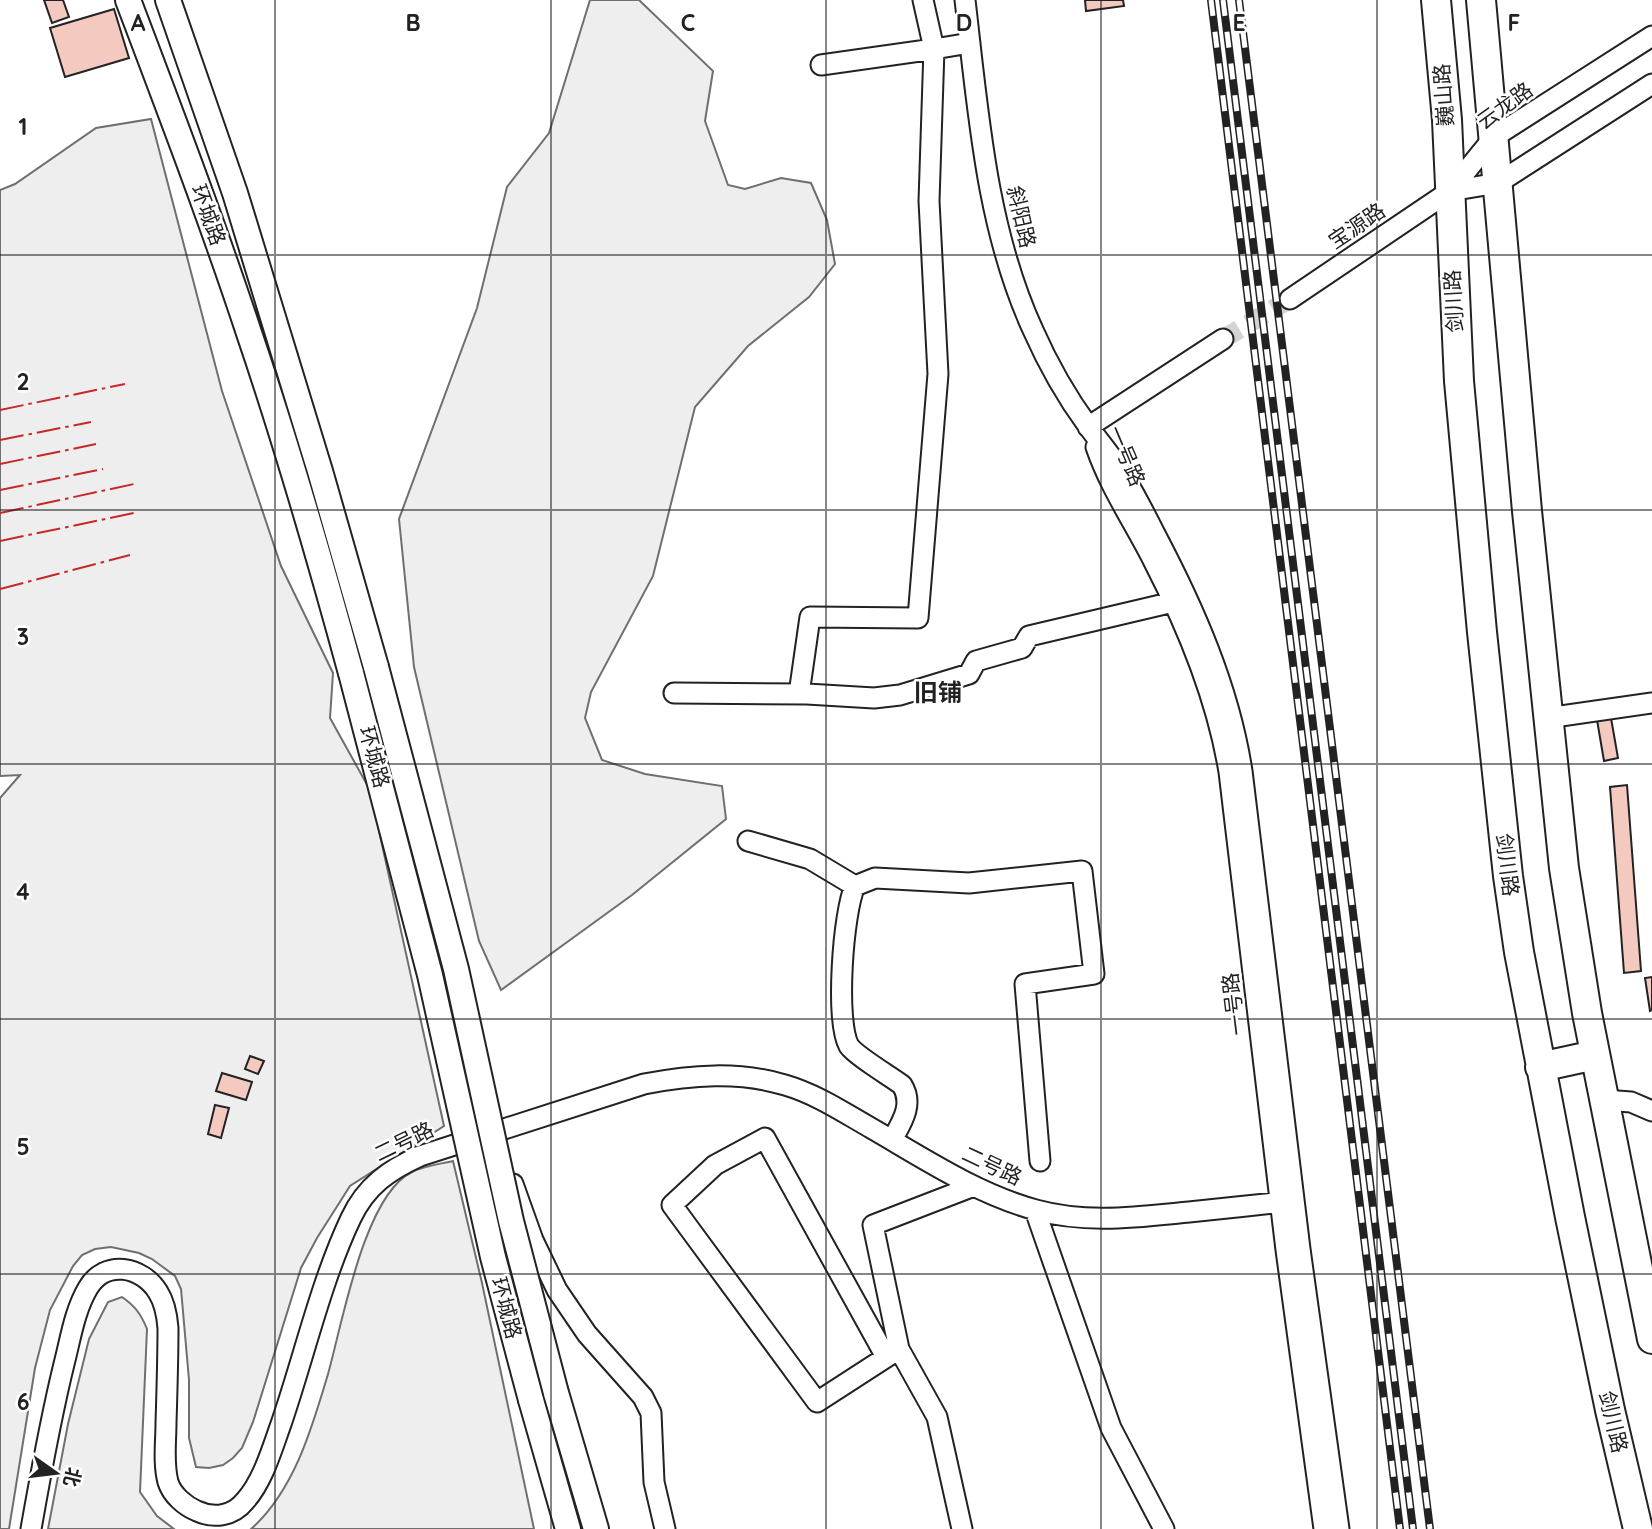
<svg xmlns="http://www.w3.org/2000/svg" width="1652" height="1529" viewBox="0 0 1652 1529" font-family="Quicksand,'Noto Sans SC',sans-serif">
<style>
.green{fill:#eee;stroke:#6f6f6f;stroke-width:2}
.building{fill:#f3c9c0;stroke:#222;stroke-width:2}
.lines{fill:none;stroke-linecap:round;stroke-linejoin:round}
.minor-tunnel{stroke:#d3d3d3;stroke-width:19;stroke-dasharray:19 10;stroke-linecap:butt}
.minor-casing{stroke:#222;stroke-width:23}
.major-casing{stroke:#222;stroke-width:28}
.highway-casing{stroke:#222;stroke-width:32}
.minor{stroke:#fff;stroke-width:19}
.major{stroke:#fff;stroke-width:24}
.highway{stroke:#fff;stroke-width:28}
.rail-casing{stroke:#222;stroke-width:8}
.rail{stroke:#fff;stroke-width:5;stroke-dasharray:16;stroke-linecap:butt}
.major-bridge-casing{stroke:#222;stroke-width:28;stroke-linecap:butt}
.major-bridge{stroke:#fff;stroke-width:24}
.power{stroke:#c62828;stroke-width:2;stroke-dasharray:24 5 3.5 5;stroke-linecap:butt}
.grid{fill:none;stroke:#222;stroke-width:2;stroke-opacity:0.55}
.labels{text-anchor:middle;stroke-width:5;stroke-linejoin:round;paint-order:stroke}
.street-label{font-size:21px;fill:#222;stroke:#fff}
.quarter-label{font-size:24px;font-weight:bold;fill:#222;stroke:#fff}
.grid-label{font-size:23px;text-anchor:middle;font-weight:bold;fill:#222;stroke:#fff;stroke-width:5;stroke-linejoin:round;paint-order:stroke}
</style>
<rect width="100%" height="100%" fill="#fff"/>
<path class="green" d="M590,0H639L713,71L705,121L728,185L745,189L781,178L811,183L827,220L835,264L809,297L748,346L695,407L653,576L591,692L585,718L602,760L645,774L722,786L726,819L632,895L501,990L479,941L414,667L399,519L477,308L507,187L549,133Z
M151,119L222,391L281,566L333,673L330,718L370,790L444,1126L350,1186L317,1238L301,1268L253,1422L242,1448L233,1458L223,1465L209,1468L196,1467L189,1438V1380L181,1289L175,1276L152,1259L139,1253L111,1247L95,1249L82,1255L73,1266L50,1310L35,1368L9,1529H0V798L20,775L0,776V190L15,184L96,128Z
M453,1161L482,1283L534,1529H251C294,1491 312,1428 328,1374C342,1325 364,1195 412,1172C424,1166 440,1164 453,1161Z
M122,1297C135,1306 141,1314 147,1329L140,1492L157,1516L174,1529H48L68,1424L89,1339L108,1302Z"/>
<path class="building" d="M44,0H63L69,17L52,23Z
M1085,0H1123L1124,6L1086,11Z
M114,9L129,58L65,77L50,28Z
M1611,718L1618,758L1604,761L1597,720Z
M1627,785L1641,971L1624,973L1610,787Z
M1652,977V1010L1650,1011L1645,978Z
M250,1056L264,1061L258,1074L245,1069Z
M222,1073L252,1082L246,1100L216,1091Z
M215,1105L229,1108L221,1138L208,1134Z"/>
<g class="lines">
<path class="minor-tunnel" d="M1223,339L1290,299"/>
<g class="minor-casing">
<path id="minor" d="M923,0L934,49L970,43
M965,0C978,110 986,228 1033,330C1048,364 1066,396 1088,426C1097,439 1108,451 1116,464C1131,486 1143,510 1155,534C1194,608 1229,687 1242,771L1300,1249L1339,1529
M1450,191L1498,183L1652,84
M1290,299L1450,191L1494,137L1652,36
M1088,427L1223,339
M1096,447C1110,488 1135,524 1154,562C1188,628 1217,698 1229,772L1286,1250L1324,1529
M674,693L807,694L874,698L900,695L969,674L976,661L1022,648L1029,636L1186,599
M799,694L810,617L918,618L938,374L929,201L934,49L821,65
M1547,718L1652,703
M748,841L810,859L855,886
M1604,1100L1631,1102L1652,1111
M892,1140C902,1122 914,1104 902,1085C890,1076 856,1056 849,1046C835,1021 843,912 855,886L875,878L969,883L1082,871L1094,974L1025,984L1040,1161
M513,1184L533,1240L557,1290L587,1334L643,1397L651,1413L654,1482L665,1529
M1035,1210L1111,1428L1164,1529
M899,1349L937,1417L962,1529
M886,1357L765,1138L715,1165L672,1205L817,1402L899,1349L873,1225L974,1186
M31,1529C41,1472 51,1416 65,1360C71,1336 75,1310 88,1288C105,1259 142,1266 158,1292C165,1303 167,1315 168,1328C168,1359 167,1391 166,1423C166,1442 163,1463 168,1482C172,1495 185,1506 197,1511C214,1519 233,1516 245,1501C263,1481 272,1449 281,1424C304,1357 321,1281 351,1218C366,1186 389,1170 420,1156L644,1084C691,1075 739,1071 785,1085C816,1094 843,1112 871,1128C923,1158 977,1194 1036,1210C1087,1224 1137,1217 1189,1212C1224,1208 1259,1205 1294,1201"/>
</g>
<g class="major-casing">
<path id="major" d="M128,0C170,111 212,221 249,333C287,445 320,559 351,673
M168,0L235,193L320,471L376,667
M556,1393L596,1529
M531,1400L568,1529"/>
</g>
<g class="highway-casing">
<path id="highway" d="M1436,0L1447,120L1459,381L1482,632L1508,876L1519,952L1570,1217L1610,1410L1638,1529
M1481,0L1527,511L1564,868L1587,1013L1652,1339
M1540,1067L1595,1055"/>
</g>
<use href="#minor" class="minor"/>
<use href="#major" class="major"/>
<use href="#highway" class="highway"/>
<g class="rail-casing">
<path id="rail" d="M1211,0L1400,1529
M1223,0L1413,1529
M1239,0L1430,1529"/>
</g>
<use href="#rail" class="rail"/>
<g class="major-bridge-casing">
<path id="major-bridge" d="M376,667L456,969L511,1221L556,1393
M351,673L430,975L493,1257L531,1400"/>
</g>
<use href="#major-bridge" class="major-bridge"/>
<path class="power" d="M0,410L125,384
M0,440L91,422
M0,464L96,444
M0,490L103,469
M0,513L134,484
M0,541L134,513
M0,589L130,555"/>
</g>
<path class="grid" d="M275,0V1529M551,0V1529M826,0V1529M1101,0V1529M1377,0V1529M0,255H1652M0,510H1652M0,764H1652M0,1019H1652M0,1274H1652"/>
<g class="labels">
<g class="street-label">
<text transform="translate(1444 95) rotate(-94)" y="7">巍山路</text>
<text transform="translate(1505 106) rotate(-36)" y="7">云龙路</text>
<text transform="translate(208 215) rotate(70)" y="7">环城路</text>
<text transform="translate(1021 217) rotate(77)" y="7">斜阳路</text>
<text transform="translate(1357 226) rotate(-34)" y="7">宝源路</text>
<text transform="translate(1454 301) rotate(-93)" y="7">剑川路</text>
<text transform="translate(1126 456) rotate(67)" y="7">一号路</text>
<text transform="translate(374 757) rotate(75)" y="7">环城路</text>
<text transform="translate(1507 865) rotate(83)" y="7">剑川路</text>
<text transform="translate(1234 1004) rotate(-97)" y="7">一号路</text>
<text transform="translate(404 1142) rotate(-26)" y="7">二号路</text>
<text transform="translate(992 1166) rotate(25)" y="7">二号路</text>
<text transform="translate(506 1308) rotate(75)" y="7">环城路</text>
<text transform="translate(1613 1422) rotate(77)" y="7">剑川路</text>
</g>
<g class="quarter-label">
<text x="938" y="701">旧铺</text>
</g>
</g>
<g class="grid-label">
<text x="138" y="31">A</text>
<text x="413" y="31">B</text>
<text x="688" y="31">C</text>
<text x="964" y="31">D</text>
<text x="1239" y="31">E</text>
<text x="1514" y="31">F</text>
<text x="23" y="135">1</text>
<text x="23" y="390">2</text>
<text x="23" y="645">3</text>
<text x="23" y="900">4</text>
<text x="23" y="1155">5</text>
<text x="23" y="1410">6</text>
</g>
<g transform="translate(56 1473) rotate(104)" stroke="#ffffff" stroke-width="5" paint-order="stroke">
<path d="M0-5L12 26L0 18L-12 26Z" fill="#222222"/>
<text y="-10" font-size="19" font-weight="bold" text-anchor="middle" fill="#222222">北</text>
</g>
</svg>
